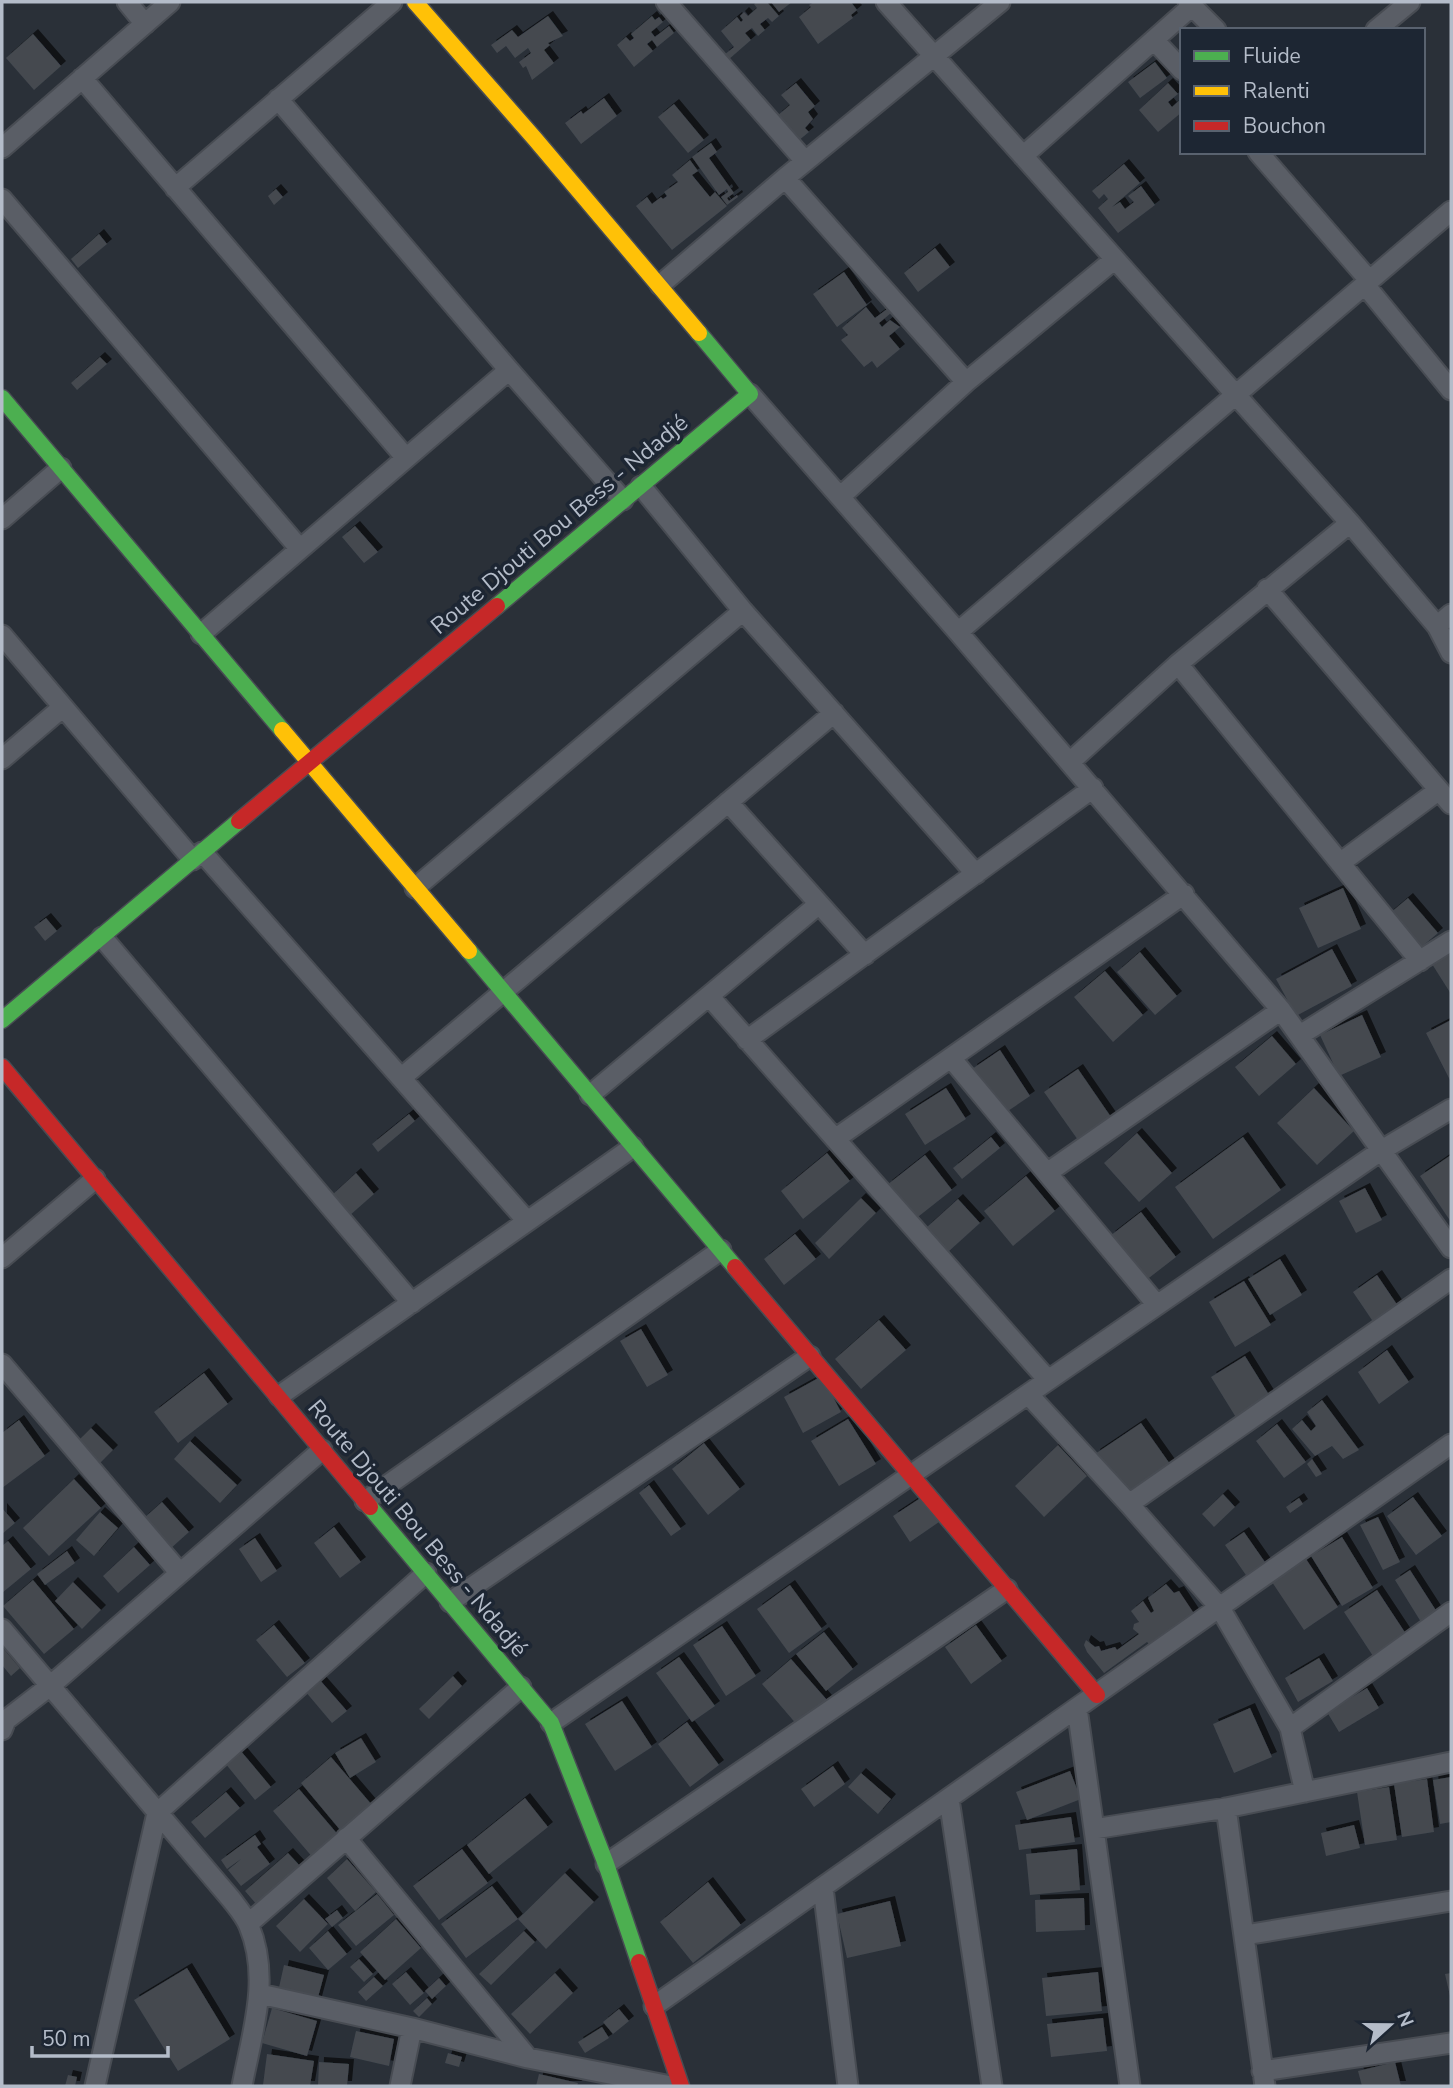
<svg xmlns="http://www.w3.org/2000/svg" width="1453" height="2088" viewBox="0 0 1453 2088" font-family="'Nunito Sans',sans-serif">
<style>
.building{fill:#444950;filter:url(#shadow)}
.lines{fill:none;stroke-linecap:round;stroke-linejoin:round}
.street-casing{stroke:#484c53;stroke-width:23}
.fast-casing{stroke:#484c53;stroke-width:19}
.slow-casing{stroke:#484c53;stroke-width:19}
.jam-casing{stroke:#484c53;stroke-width:19}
.street{stroke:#5a5e66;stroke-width:19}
.fast{stroke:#4caf50;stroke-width:16}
.slow{stroke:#ffc107;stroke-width:16}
.jam{stroke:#c62828;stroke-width:16}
.labels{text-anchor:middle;stroke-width:7;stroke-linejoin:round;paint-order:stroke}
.street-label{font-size:23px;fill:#b4bcc9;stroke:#1d2633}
</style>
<defs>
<filter id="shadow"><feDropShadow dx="5" dy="-5" stdDeviation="0" flood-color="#0009"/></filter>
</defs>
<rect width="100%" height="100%" fill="#2a3038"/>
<path class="building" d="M757,2H767L779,16L772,22L768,18L760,24L765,30L758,36L752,28L745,33L751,40L728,60L724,55L734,47L721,31L737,17L741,22L743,20L740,16L744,12L748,16L757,8L754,4Z
M771,2H792L779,12Z
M814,2H851L857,10L851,15L853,18L818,44L799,17L811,7L809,5Z
M548,16L563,36L548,43L550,45L544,50L554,63L532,80L526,66L523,68L519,62L531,53L528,48L515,58L506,46L497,53L491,45L512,30L518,37Z
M652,16L655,20L659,17L663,22L651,32L655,37L669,26L674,33L657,47L652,40L647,44L653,51L634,67L617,45L626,37L630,41L634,38L631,34Z
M33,34L61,66L34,90L6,58Z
M1155,62L1167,78L1140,98L1128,82Z
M796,83L815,106L808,112L813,119L805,128L809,132L798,141L777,116L790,105L781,95Z
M1168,83L1178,94L1168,102L1172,107L1182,98V112L1158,132L1139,110Z
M604,98L617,116L581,144L565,123L581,111L583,114Z
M674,104L704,140L688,153L658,117Z
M711,143L717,152L709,158L734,193L727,198L729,201L737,195L738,197L727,205L721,197L728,192L727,189L719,195L692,157Z
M690,160L698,171L692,175L710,197L715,192L727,206L672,250L636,206L647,197L652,204L661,197L663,199L667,196L664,192L678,182L672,175Z
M1124,164L1140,183L1112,207L1120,202L1125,209L1134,202L1128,196L1141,186L1155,205L1118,233L1098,208L1108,199L1104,194L1099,199L1092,191Z
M276,189L283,197L274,205L268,196Z
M99,234L107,244L78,268L71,259Z
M935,248L950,267L918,292L904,273Z
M844,272L867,305L837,327L813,294Z
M866,307L875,318L887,309L891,313L879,323L882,327L890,320L900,327L889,336L900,349L877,368L872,361L864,367L841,340L848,335L842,328Z
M100,357L107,364L77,390L71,383Z
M355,526L378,552L364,563L342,537Z
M1343,888L1361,929L1318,948L1299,908Z
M1408,898L1438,933L1418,950L1389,914Z
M46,918L57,931L45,941L34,927Z
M1332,949L1352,986L1296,1016L1276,979Z
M1451,951V994L1432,964Z
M1140,952L1177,996L1155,1015L1117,972Z
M1105,971L1143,1015L1113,1042L1074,997Z
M1362,1015L1381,1057L1339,1076L1320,1035Z
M1451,1020V1082L1426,1033Z
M1272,1036L1296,1064L1259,1096L1235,1067Z
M1000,1050L1030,1096L1002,1115L972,1069Z
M1078,1069L1111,1117L1078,1140L1044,1092Z
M946,1088L966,1119L925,1145L905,1114Z
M1314,1088L1354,1131L1317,1165L1277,1123Z
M409,1114L415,1121L378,1152L372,1144Z
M1137,1133L1172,1173L1139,1202L1104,1163Z
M991,1137L1000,1148L962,1179L953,1168Z
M1243,1137L1281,1190L1213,1239L1175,1187Z
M827,1153L850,1181L803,1219L781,1191Z
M925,1155L952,1190L914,1220L887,1185Z
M1451,1155V1222L1420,1176Z
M356,1173L374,1194L349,1216L331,1196Z
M1026,1176L1055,1211L1013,1246L984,1211Z
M1365,1188L1382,1220L1356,1233L1339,1201Z
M861,1198L876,1213L829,1259L815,1243Z
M958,1199L980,1223L948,1252L926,1228Z
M1141,1212L1176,1257L1145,1281L1110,1236Z
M795,1234L816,1259L784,1285L764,1259Z
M1280,1259L1302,1295L1270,1315L1248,1279Z
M1377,1275L1398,1306L1374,1323L1353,1292Z
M1244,1281L1271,1325L1235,1347L1209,1302Z
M879,1320L906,1350L861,1389L835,1359Z
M641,1329L668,1375L647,1387L620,1341Z
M1387,1350L1409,1382L1379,1404L1358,1372Z
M1245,1356L1271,1398L1237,1419L1211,1377Z
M204,1373L228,1404L178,1443L154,1412Z
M822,1376L841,1412L803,1433L784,1397Z
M1322,1400L1359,1450L1343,1459L1332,1446L1315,1456L1292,1429L1302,1420L1311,1431L1316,1426L1307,1412Z
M848,1419L876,1464L839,1486L811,1441Z
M19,1420L45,1456L2,1488V1433Z
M1141,1423L1170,1464L1124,1496L1095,1454Z
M1277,1424L1306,1462L1284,1478L1256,1441Z
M91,1428L113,1450L100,1463L78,1441Z
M190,1441L237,1485L220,1503L174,1459Z
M704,1443L740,1489L708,1515L672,1469Z
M1058,1445L1087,1476L1044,1517L1015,1486Z
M1312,1459L1322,1474L1316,1477L1307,1464Z
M74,1479L101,1508L49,1556L23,1528Z
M649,1485L681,1529L671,1536L639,1493Z
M1223,1494L1235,1507L1214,1527L1202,1514Z
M922,1497L939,1522L910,1542L893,1516Z
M1413,1497L1442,1536L1416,1555L1387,1516Z
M1299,1498L1303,1504L1290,1513L1286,1507Z
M162,1502L189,1532L170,1549L143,1519Z
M2,1508L15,1523L2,1534Z
M100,1512L118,1528L94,1556L76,1540Z
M1378,1517L1400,1562L1383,1570L1360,1525Z
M334,1527L361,1562L340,1578L314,1543Z
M1244,1532L1267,1565L1248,1578L1225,1545Z
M1342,1537L1373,1588L1342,1606L1311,1556Z
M255,1538L277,1571L261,1582L239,1549Z
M8,1541L31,1569L2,1593V1546Z
M134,1547L150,1565L118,1593L103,1576Z
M67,1551L75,1563L45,1585L37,1574Z
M1306,1559L1338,1607L1304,1630L1272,1582Z
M1410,1570L1437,1612L1421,1622L1395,1580Z
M33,1580L74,1629L44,1654L3,1606Z
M73,1582L101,1610L82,1629L55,1601Z
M1166,1584L1174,1593L1179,1591L1195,1615L1150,1645L1147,1642L1104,1673L1087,1652L1084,1645L1086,1640L1095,1647L1099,1646L1101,1651L1115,1647L1117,1650L1139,1634L1133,1629L1134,1624L1139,1622L1131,1611L1143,1601L1151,1613L1154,1611L1148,1598Z
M790,1585L822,1629L789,1653L757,1609Z
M1377,1590L1406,1634L1373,1656L1344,1612Z
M274,1625L305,1663L287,1677L256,1640Z
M976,1625L1002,1661L971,1684L945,1647Z
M722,1626L756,1676L726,1696L693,1645Z
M824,1632L853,1669L826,1691L796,1654Z
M2,1647L20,1668L11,1676L2,1665Z
M679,1657L715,1706L692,1722L656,1673Z
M1319,1658L1333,1681L1298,1702L1285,1678Z
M791,1659L827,1700L798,1726L762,1684Z
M453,1676L462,1686L429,1719L419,1709Z
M319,1679L347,1711L332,1723L305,1691Z
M1367,1688L1379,1708L1339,1732L1327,1712Z
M622,1701L652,1747L615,1771L585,1724Z
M1250,1708L1272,1757L1234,1773L1213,1724Z
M687,1722L719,1765L690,1787L658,1744Z
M361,1738L376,1762L350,1778L335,1753Z
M240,1750L271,1787L255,1800L225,1763Z
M331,1757L372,1805L341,1831L301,1783Z
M833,1766L845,1784L814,1807L801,1789Z
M1070,1771L1081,1799L1027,1820L1016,1792Z
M861,1773L891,1799L878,1814L848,1787Z
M1451,1777V1822L1440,1824L1433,1780Z
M1427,1779L1434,1832L1402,1837L1394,1784Z
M1389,1787L1397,1840L1365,1845L1357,1792Z
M299,1789L340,1837L314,1859L273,1811Z
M226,1792L240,1808L205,1838L191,1822Z
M525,1798L548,1827L489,1874L467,1845Z
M1071,1817L1075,1842L1019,1850L1015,1825Z
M1354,1825L1360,1848L1326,1856L1321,1833Z
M255,1835L261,1844L257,1847L270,1864L241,1886L228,1870L241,1859L227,1869L221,1860Z
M462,1849L488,1883L439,1920L413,1886Z
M1077,1849L1080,1890L1030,1895L1026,1854Z
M288,1853L301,1867L257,1905L245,1891Z
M347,1859L376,1892L355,1911L327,1878Z
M565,1873L594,1902L546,1949L518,1919Z
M708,1882L741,1925L693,1963L660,1922Z
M492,1886L518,1919L466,1958L441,1924Z
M377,1894L394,1915L356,1946L338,1925Z
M1084,1898L1085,1930L1036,1932L1035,1900Z
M304,1899L328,1924L300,1952L276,1926Z
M890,1901L901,1946L847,1958L837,1914Z
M337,1910L343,1918L332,1927L325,1919Z
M396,1919L421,1948L385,1980L360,1952Z
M328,1931L347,1954L328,1970L309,1948Z
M524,1931L535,1942L491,1985L479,1974Z
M359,1959L373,1974L364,1982L350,1967Z
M284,1965L324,1975L317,2001L278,1992Z
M187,1968L230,2039L178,2071L134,2000Z
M406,1972L424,1993L410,2005L392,1984Z
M1098,1972L1102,2011L1046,2016L1042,1978Z
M555,1973L573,1993L530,2034L511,2014Z
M1451,1973V1996H1450L1445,1974Z
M374,1977L383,1986L366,2001L358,1992Z
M439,1978L446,1986L432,1999L425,1991Z
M427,1998L432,2004L419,2017L413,2011Z
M272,2008L317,2021L307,2056L262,2043Z
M619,2009L629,2021L613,2034L603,2022Z
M1103,2018L1107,2051L1051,2057L1047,2024Z
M602,2027L609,2038L585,2053L578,2042Z
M356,2031L394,2039L389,2066L350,2057Z
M448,2053L462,2057L459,2067L445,2063Z
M267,2054L314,2061L310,2086L263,2085Z
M319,2062L349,2064L347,2086H318Z
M1395,2062L1401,2086H1362L1358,2071Z
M539,2074L578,2083L577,2086H536Z
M68,2075L77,2077L75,2086H65Z"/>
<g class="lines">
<g class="street-casing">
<path id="street" d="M127,2L145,24
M666,2L805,161
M886,2L1350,523L1437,626L1451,653
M1188,2L1216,30
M1376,30L1410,2
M1154,40L1182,70
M82,78L406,458
M278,99L509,370L623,500
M2,148L170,2
M1258,152L1369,280
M1023,156L1192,6
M785,178L966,382
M175,188L392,2
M2,199L300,549
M660,285L785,178L1000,2
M1365,285L1451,390
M750,394L958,632L1281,1010L1451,1248
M641,486L743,611L976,874
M841,496L966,382L1115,259
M2,519L61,468
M1267,589L1451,804
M1437,626L1451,614
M958,632L1451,211
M201,634L509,370
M2,635L193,860
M1178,664L1420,961
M2,759L63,707
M1070,762L1178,664L1350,523
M728,802L865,955
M202,852L527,1221
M1340,863L1439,790
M415,888L743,611
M102,937L412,1303
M709,996L1048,1380
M1300,1035L1451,941
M747,1040L1093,788
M951,1058L1157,1305
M401,1078L834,713
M590,1095L819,904
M835,1139L1184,894
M1047,1173L1281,1010
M2,1258L95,1179
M2,1364L179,1572
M1028,1394L1129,1504L1220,1608L1290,1728L1305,1792
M279,1396L633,1147
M365,1501L721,1250
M1129,1504L1451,1279
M450,1602L810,1356
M2,1629L231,1899C237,1907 245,1916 249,1926C271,1978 252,2033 242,2086
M1077,1708L1130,2086
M551,1723L1382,1150L1451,1109
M1290,1728L1451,1612
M2,1730L6,1720L50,1686L322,1450
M949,1799L992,2086
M1226,1808L1265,2086
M1094,1829L1226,1808L1451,1762
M346,1838L528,2058
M606,1864L1007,1589
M823,1888L848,2086
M248,1924L521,1687
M1245,1935L1451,1901
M260,1994L412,2028L528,2058L671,2086
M654,2006L1451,1444
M1262,2071L1451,2043
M95,2086L157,1813L426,1573
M400,2086L412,2028"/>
</g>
<g class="fast-casing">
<path id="fast" d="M2,398L282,730
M497,606L750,394L699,333
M469,951L735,1267
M2,1020L239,821
M370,1507L551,1723L606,1864L639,1962"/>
</g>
<g class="slow-casing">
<path id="slow" d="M415,2L535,139L699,333
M282,730L469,951"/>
</g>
<g class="jam-casing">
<path id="jam" d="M239,821L497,606
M2,1067L370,1507
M735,1267L1097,1695
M639,1962L681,2086"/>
</g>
<use href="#street" class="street"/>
<use href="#fast" class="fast"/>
<use href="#slow" class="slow"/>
<use href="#jam" class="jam"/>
</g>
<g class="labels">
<g class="street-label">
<text transform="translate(559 524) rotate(-40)" y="8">Route Djouti Bou Bess - Ndadjé</text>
<text transform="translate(418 1528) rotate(50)" y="8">Route Djouti Bou Bess - Ndadjé</text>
</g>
</g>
<rect width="1453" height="2088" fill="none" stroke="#b4bcc9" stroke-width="7"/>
<rect x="1180" y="28" width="245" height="126" fill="#1d2633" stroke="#59626f" stroke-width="2"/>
<rect x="1194" y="51" width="35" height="10" fill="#4caf50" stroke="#59626f" stroke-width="2"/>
<text x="1243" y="63" font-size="21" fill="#b4bcc9">Fluide</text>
<rect x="1194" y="86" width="35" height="10" fill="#ffc107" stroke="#59626f" stroke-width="2"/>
<text x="1243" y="98" font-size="21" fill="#b4bcc9">Ralenti</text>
<rect x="1194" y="121" width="35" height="10" fill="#c62828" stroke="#59626f" stroke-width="2"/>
<text x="1243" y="133" font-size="21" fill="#b4bcc9">Bouchon</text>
<g transform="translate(1390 2025) rotate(69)" stroke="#1d2633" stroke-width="5" paint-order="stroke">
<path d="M0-5L12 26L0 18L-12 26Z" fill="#b4bcc9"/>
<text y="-10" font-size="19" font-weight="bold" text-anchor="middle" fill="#b4bcc9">N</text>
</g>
<path d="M32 2046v10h136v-10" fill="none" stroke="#b4bcc9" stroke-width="3.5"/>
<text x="42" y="2046" font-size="21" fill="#b4bcc9" stroke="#1d2633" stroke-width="5" paint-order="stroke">50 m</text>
</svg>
